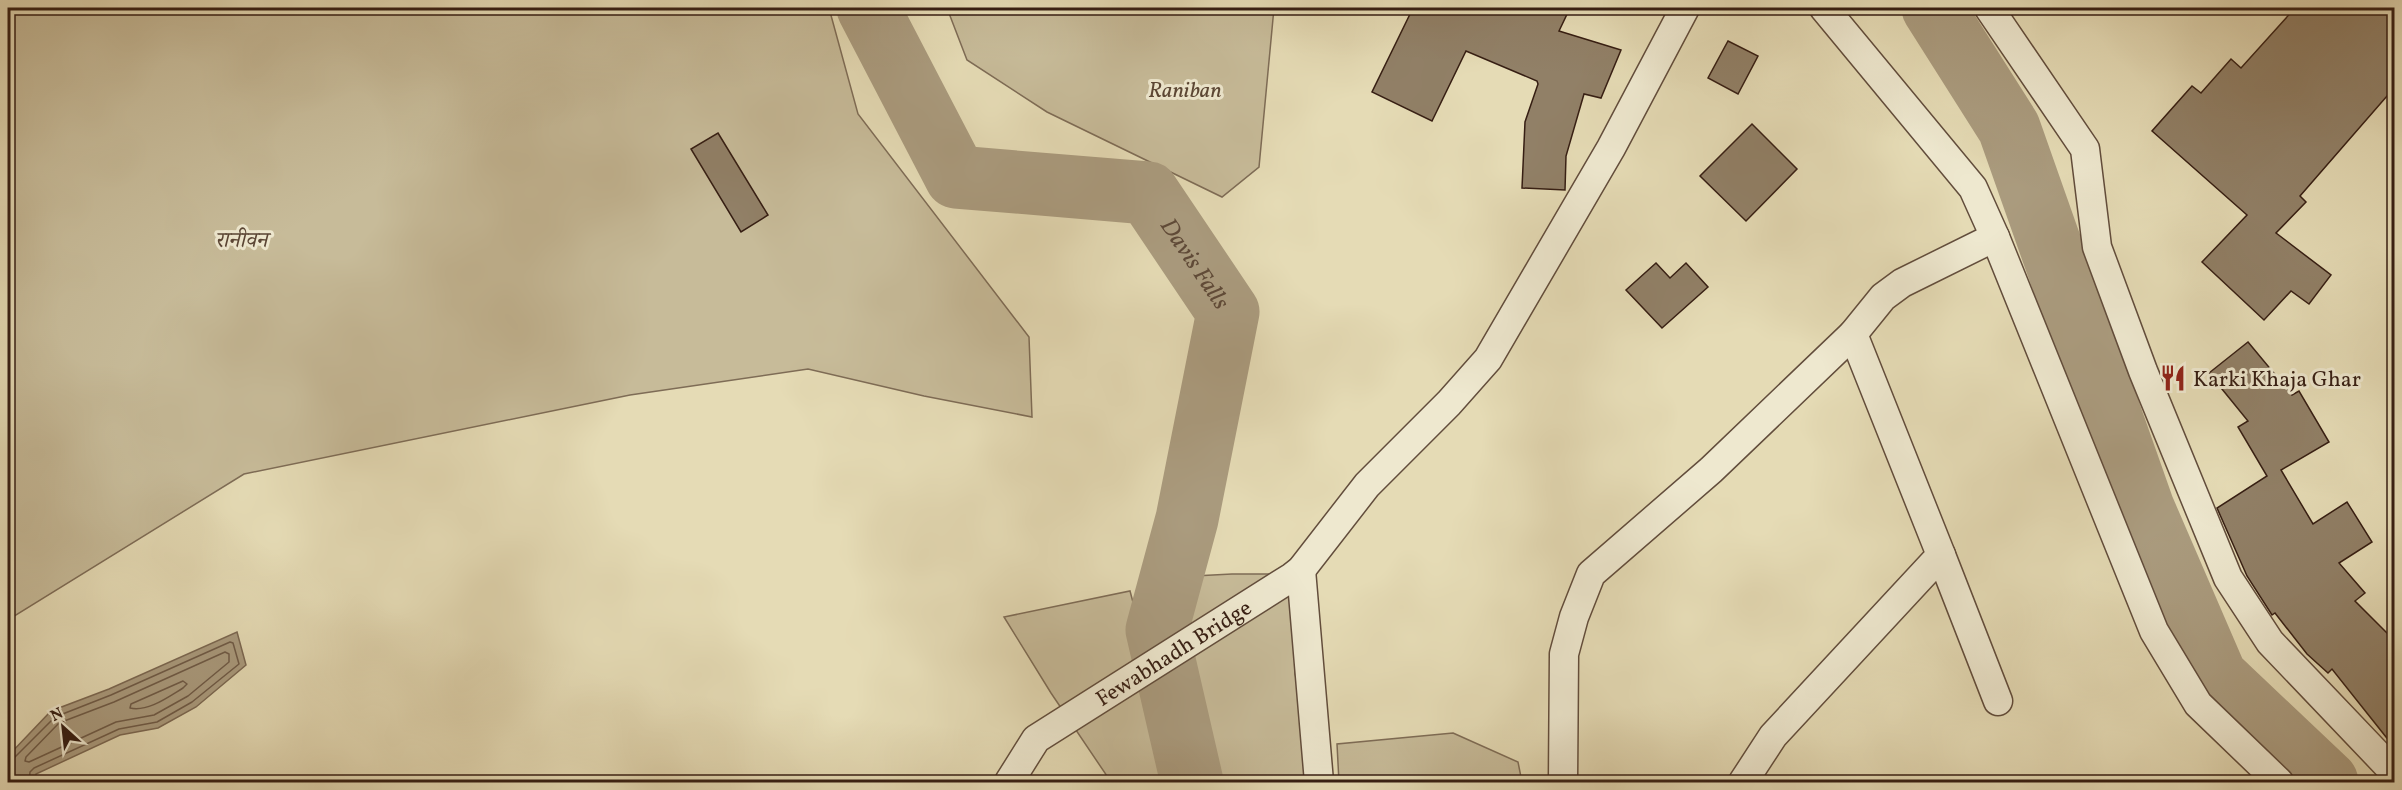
<svg xmlns="http://www.w3.org/2000/svg" width="2402" height="790" viewBox="0 0 2402 790" font-family="Vollkorn,'Noto Serif Devanagari',serif">
<style>
.green{fill:#c7bb99;stroke:#7e6c56;stroke-width:1.5}
.water{fill:#aa9b7e;stroke:#7c6953;stroke-width:1.5}
.lines{fill:none;stroke-linecap:round;stroke-linejoin:round}
.shore{stroke:#705c48;stroke-width:1.5}
.river{stroke:#aa9b7e;stroke-width:63}
.building{fill:#918067;stroke:#361e13;stroke-width:1.5}
.minor-casing{stroke:#624d3c;stroke-width:31}
.minor{stroke:#eee8cf;stroke-width:28}
.labels{text-anchor:middle;stroke-width:6;stroke-linejoin:round;paint-order:stroke}
.park-label{font-size:22px;font-style:italic;fill:#5a4534;stroke:#eee8cf}
.poi-label{font-size:22px;fill:#361e13;stroke:#eee8cf;text-anchor:start}
.street-label{font-size:22px;fill:#361e13;stroke:#eee8cf}
.water-label{font-size:24px;font-style:italic;fill:#5f4a38;stroke:#eee8cf}
</style>
<rect width="100%" height="100%" fill="#e5dbb5"/>
<filter id="stains"><feTurbulence type="fractalNoise" baseFrequency=".00333" numOctaves="4"/><feColorMatrix values="0 0 0 0 .2 0 0 0 0 .09 0 0 0 0 .02 0 0 0 .5 -.17"/></filter>
<radialGradient id="worn" r=".72"><stop offset=".6" stop-color="#630" stop-opacity="0"/><stop offset="1" stop-color="#630" stop-opacity=".3"/></radialGradient>
<path class="green" d="M8,8H829L858,114L1029,337L1032,417L924,396L808,369L630,395L244,474L8,620Z
M947,8H1274L1259,167L1222,197L1047,112L967,60Z
M1232,574H1283L1295,611V674L1307,721L1311,782H1200L1185,725L1166,630L1175,577Z
M1130,591L1181,782H1111L1051,693L1004,617Z
M1453,733L1518,762L1522,782H1339L1337,744Z"/>
<path class="water" d="M237,632L246,665L196,707L158,728L120,735L36,774L35,782H8V756L51,711L109,689Z"/>
<g class="lines">
<path class="shore" d="M225,652L229,654V662L188,696L154,715L116,722L29,762L25,761L26,757L59,723L114,702Z
M183,681L187,684L183,688C168,697 148,712 130,708L131,704Z
M8,760L14,758L55,717L111,695L230,642L233,643L239,664L192,702L157,722L119,729L34,768L30,772L29,782"/>
<g class="river">
<path id="s1" d="M868,8L956,177L1148,193L1228,312L1187,519L1157,630L1192,782"/>
<path d="M1933,8L2009,128L2143,508L2216,677L2327,782"/>
</g>
</g>
<path class="building" d="M1413,8H1570L1559,31L1621,50L1601,98L1584,94L1566,156L1565,190L1522,188L1525,122L1538,84L1537,81L1466,51L1432,121L1372,92Z
M2295,8H2394V88L2300,196L2306,202L2276,233L2331,275L2309,304L2291,291L2264,320L2202,262L2247,215L2152,131L2192,86L2201,93L2231,59L2241,68Z
M1728,41L1758,56L1738,94L1708,78Z
M1752,124L1797,169L1746,221L1700,176Z
M718,133L768,215L741,232L691,149Z
M1656,263L1670,278L1686,263L1708,287L1662,328L1626,290Z
M2248,342L2292,395L2299,391L2329,442L2281,470L2313,524L2347,502L2372,542L2339,563L2365,593L2355,601L2394,640V747L2332,669L2328,673L2307,654L2275,613L2272,615L2247,576L2217,508L2267,476L2238,427L2248,421L2209,373Z"/>
<g class="lines">
<g class="minor-casing">
<g id="minor">
<path d="M1824,8L1973,188L1995,237L2154,631L2198,704L2279,782"/>
<path d="M1989,8L2085,149L2097,247L2143,371L2228,578L2270,642L2394,772"/>
<path d="M1941,555L1998,701"/>
<path d="M1301,570L1319,782"/>
<path id="s2" d="M1009,782L1036,739L1292,577L1301,570L1367,485L1449,403L1488,359L1611,148L1685,8"/>
<path d="M1563,782L1564,654L1574,617L1591,574L1711,470L1853,334"/>
<path d="M1743,782L1773,736L1941,555L1853,334L1883,297L1902,283L1995,237"/>
</g>
</g>
<use href="#minor" class="minor"/>
</g>
<defs>
<g id="restaurant-bare" transform="scale(2.07)"><path d="M-5-6h1v4h1v-4h1v4h1v-4h1v5L-1.5 .5V6h-2V.5L-5-1ZM5-6V6H3V1.5H1.5Q1.5-4 5-6Z" fill="#8f2418" stroke="#eee8cf" stroke-width="2.5" paint-order="stroke"/></g>
</defs>
<g fill-rule="evenodd">
<use href="#restaurant-bare" x="2173" y="378"/>
</g>
<g class="labels">
<g class="park-label">
<text x="1185" y="97">Raniban</text>
<text x="241" y="247">रानीवन</text>
</g>
<g class="poi-label">
<text x="2193" y="386">Karki Khaja Ghar</text>
</g>
<g class="street-label">
<text dy="8" stroke="none"><textPath href="#s2" startOffset="213">Fewabhadh Bridge</textPath></text>
</g>
<g class="water-label">
<text dy="8" stroke="none"><textPath href="#s1" startOffset="468">Davis Falls</textPath></text>
</g>
</g>
<rect width="2402" height="790" fill="none" stroke="#e5dbb5" stroke-width="30"/>
<rect x="9" y="9" width="2384" height="772" fill="none" stroke="#361e13" stroke-width="3"/>
<rect x="15" y="15" width="2372" height="760" fill="none" stroke="#361e13" stroke-width="1.5"/>
<g transform="translate(63 727) rotate(333)" stroke="#eee8cf" stroke-width="4.5" paint-order="stroke">
<path d="M0-4.5L10 22L0 15L-10 22Z" fill="#361e13"/>
<text y="-9" font-size="16" font-weight="bold" text-anchor="middle" fill="#361e13">N</text>
</g>
<rect width="100%" height="100%" filter="url(#stains)"/>
<rect width="100%" height="100%" fill="url(#worn)"/>
</svg>
